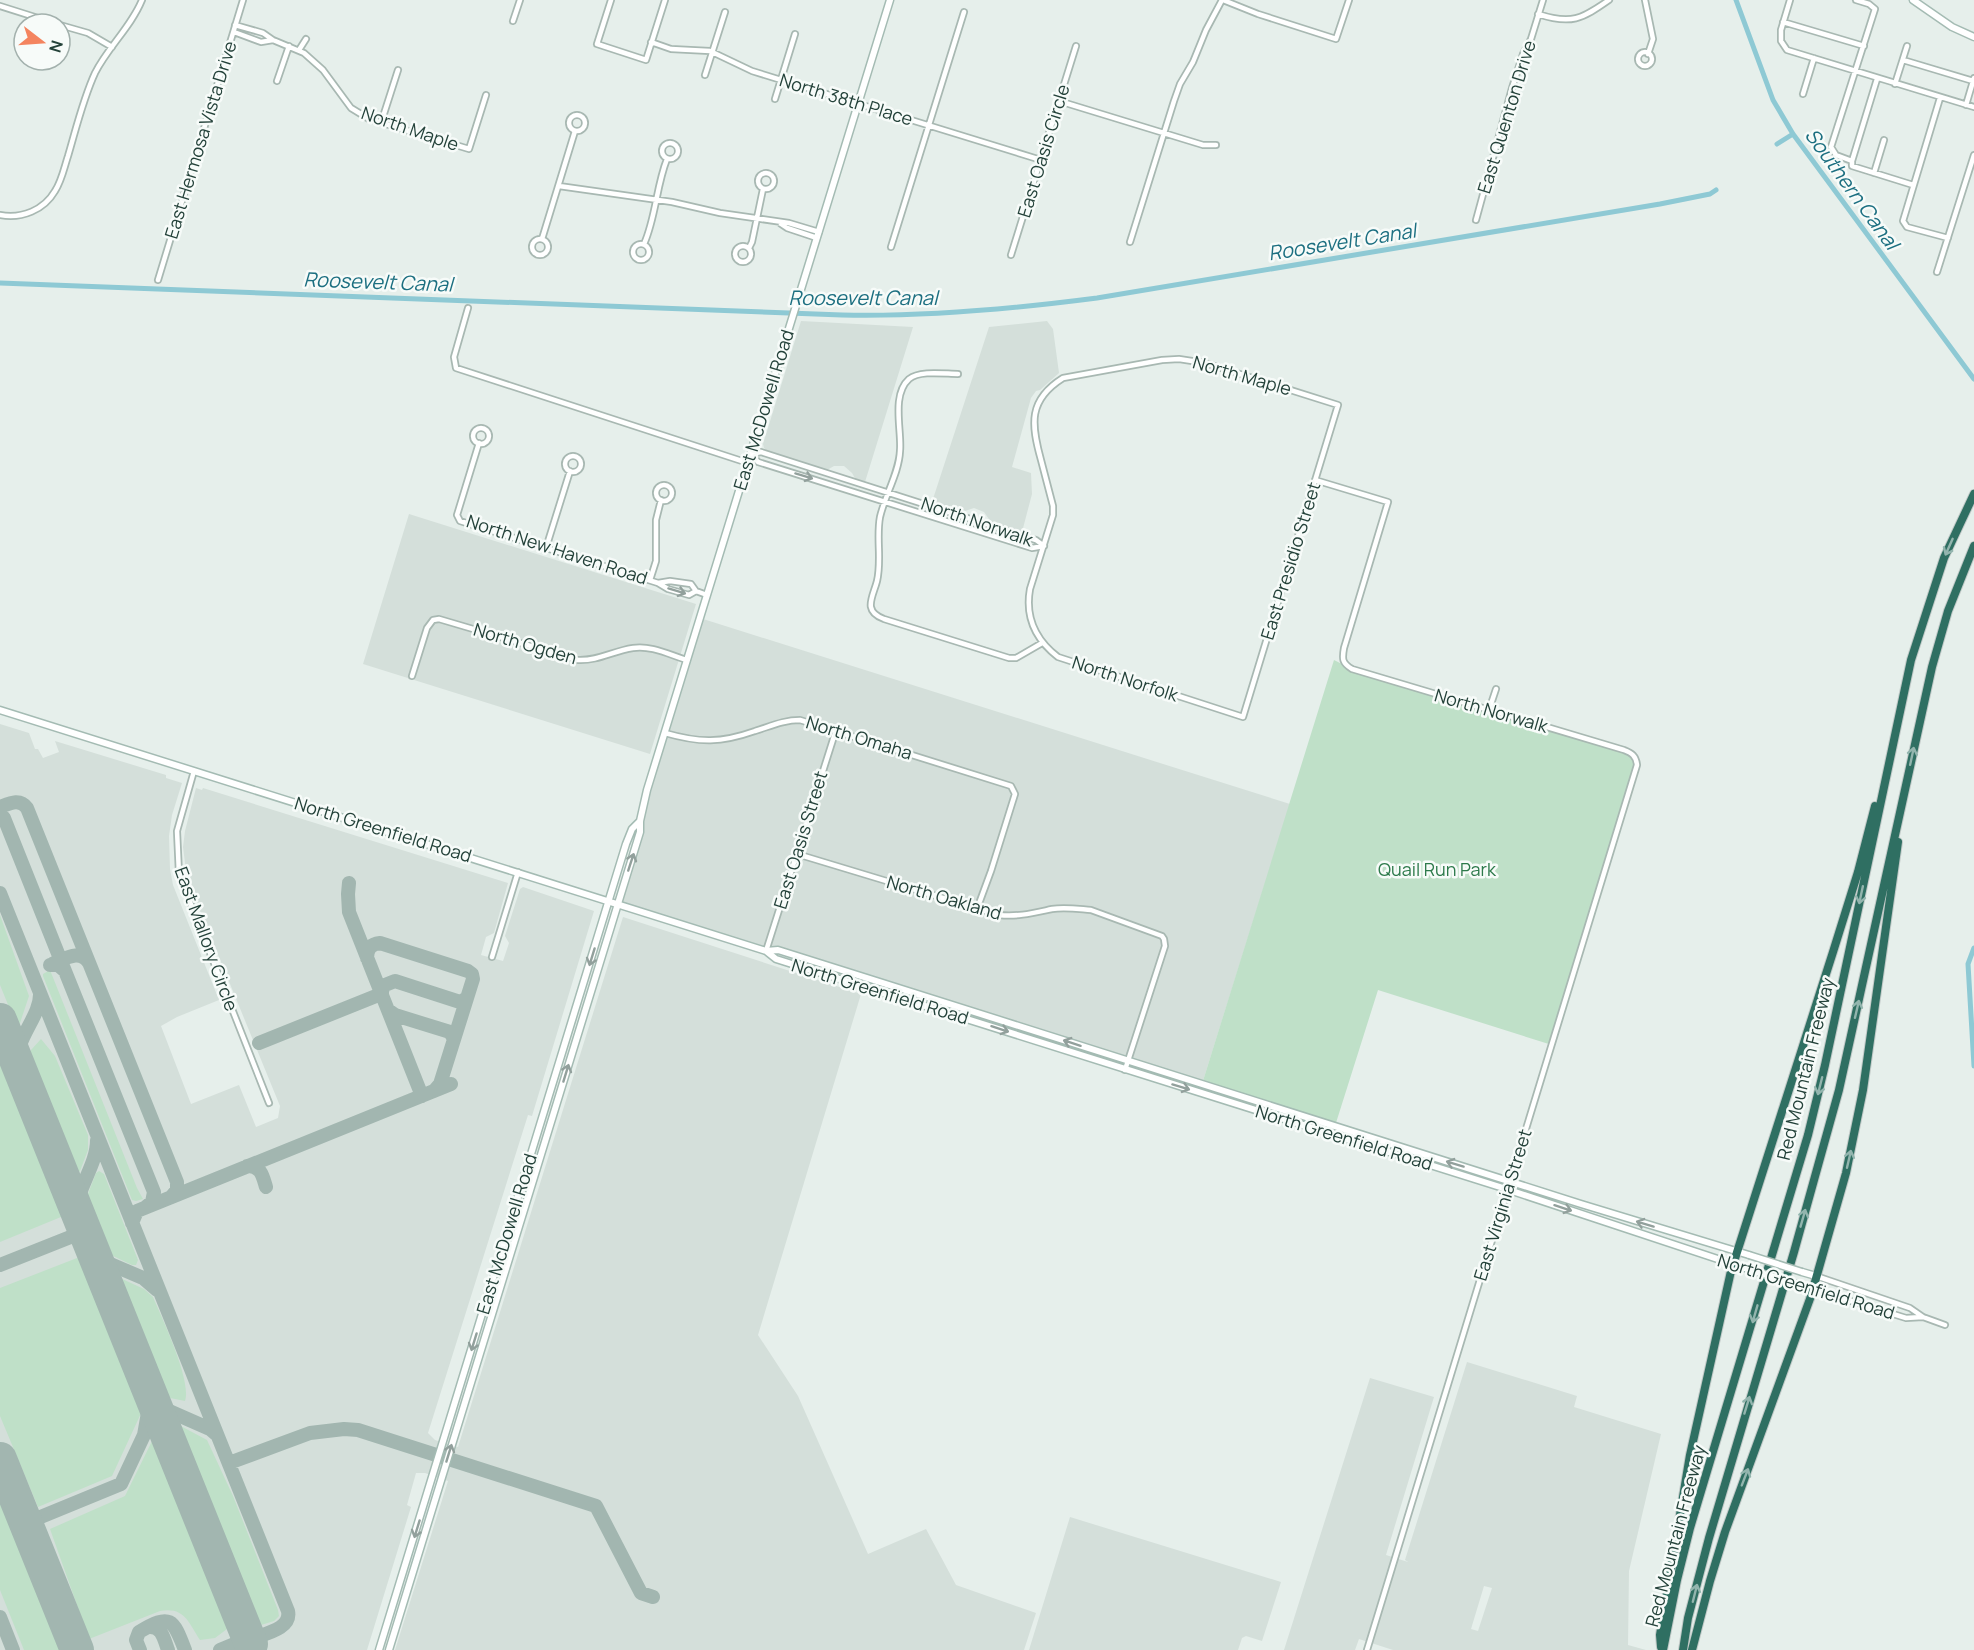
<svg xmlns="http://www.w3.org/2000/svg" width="1974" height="1650" viewBox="0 0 1974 1650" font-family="Manrope,sans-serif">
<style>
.built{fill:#d4dfda;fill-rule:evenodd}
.green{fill:#bfe0c8}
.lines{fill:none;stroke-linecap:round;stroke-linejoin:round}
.canal{stroke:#8ec9d4;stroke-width:5}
.taxiway{stroke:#a2b6b0;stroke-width:14}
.runway{stroke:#a2b6b0;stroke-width:34}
.street-casing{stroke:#a8b8b2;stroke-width:8}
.secondary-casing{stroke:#a4bbb3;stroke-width:9}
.highway-casing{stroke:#c2cac8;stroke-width:10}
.street{stroke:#fff;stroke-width:4.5}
.secondary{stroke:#fff;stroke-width:6}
.highway{stroke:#2f6f62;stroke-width:8}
.secondary-bridge-casing{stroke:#a4bbb3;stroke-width:9;stroke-linecap:butt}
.secondary-bridge{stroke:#fff;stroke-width:6}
.oneway{stroke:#92a09c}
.oneway2{stroke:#93b5ae}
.labels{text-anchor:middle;stroke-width:5;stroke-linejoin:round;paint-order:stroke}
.street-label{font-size:18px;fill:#24423a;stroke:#f7fbf9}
.park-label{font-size:18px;fill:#2d7a4b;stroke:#f7fbf9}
.water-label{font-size:20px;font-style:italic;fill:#1c6f80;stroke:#f7fbf9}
</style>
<rect width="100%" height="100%" fill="#e6efeb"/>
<path class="built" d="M801,321L913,327L865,482L856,480L852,473L844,466H834L827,470L766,450L764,448L763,444Z
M1047,321L1053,329L1059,373L1040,390L1036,391L1031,398L1012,467L1031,473L1032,494L1022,532L991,522L984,512L974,508L962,512L932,502L989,327Z
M409,514L696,604L650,754L363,664Z
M700,618L1290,804L1202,1084L778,950L766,951L617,903L640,832V821Z
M0,724L29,733L35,749H38L43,758L59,752L55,741L166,775V778L182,783L172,815L169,836L170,869L173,885L219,1000L177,1017L161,1026L191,1104L239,1085L256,1127L278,1118L280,1106L187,879L183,847L185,831L196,788L202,790L203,788L508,883L494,933L486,937L481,955L503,961L509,943L505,936L520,889L523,887L594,911L532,1116L528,1115L428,1433L435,1440L458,1447L623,917L861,994L758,1335L798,1396L868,1554L926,1529L956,1585L1036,1613L1024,1650H395L448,1481L425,1473H416L407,1505L411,1507L367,1650H0Z
M1467,1362L1577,1396L1574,1407L1661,1434L1629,1571L1628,1645L1646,1650H1393L1359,1639L1355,1650H1284L1370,1378L1434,1397L1386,1555L1408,1562L1405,1560ZM1484,1586L1492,1588L1478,1631L1471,1629Z
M1070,1517L1281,1582L1262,1641L1246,1636L1242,1638L1238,1650H1029Z"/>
<path class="green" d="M1334,660L1352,669L1624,750L1637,759L1552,1045L1378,990L1335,1126L1202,1084Z
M0,915L29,996L18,1029L0,985Z
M50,970L137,1188L143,1199L136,1201L132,1200L43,976V974Z
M41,1039L55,1056L88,1135V1150L80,1171L77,1173L75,1171L29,1059L31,1050Z
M0,1052L63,1211L61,1217L0,1242Z
M99,1171L104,1174L138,1260L136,1265H132L107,1253L86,1199L96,1173Z
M77,1258L81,1259L86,1265L143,1409L112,1476L38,1507L0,1416V1288Z
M120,1278L144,1289L153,1297C162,1318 192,1381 185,1401L165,1397L119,1283Z
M177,1424L207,1440L233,1496L278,1610L279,1616L274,1621L261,1625L254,1621Z
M154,1437L225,1613L227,1629L215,1638L200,1640C188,1622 185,1607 160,1611L89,1639L50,1529L125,1496Z
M0,1499L6,1515L60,1650H24L0,1590Z"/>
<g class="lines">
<path class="canal" d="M1736,0L1773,100L1793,134L1974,379
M1777,144L1793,134
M0,283L842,315C928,317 1012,309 1097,298L1660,204L1710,194L1716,190
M1974,948L1968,964L1974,1066"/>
<path class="taxiway" d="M0,807C10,803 20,798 27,808L177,1182V1190L172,1196
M0,813L4,818L65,971
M349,883L348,894L349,912L422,1096
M0,893L288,1611C292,1630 262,1634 249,1640
M367,958C367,949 371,944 380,943L468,971L472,974L473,979L440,1084L434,1091
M52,964C65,959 80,948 89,963
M50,965H58L65,971L154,1192L152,1202L146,1207
M382,996V990L385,985L395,981L460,1002L467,998
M388,1010L395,1015L450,1032L454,1039
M259,1043L381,994
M19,1066C12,1040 41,1018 40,993
M247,1166C261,1165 263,1177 266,1187
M76,1209C79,1185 97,1164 97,1140
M132,1223L137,1211L451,1084
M73,1236L86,1240L91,1248
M96,1258L143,1278L157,1290
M0,1265L73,1236L79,1228V1216
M151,1396L160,1407L210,1429L217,1435
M229,1463L310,1433L344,1429L358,1430L596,1506L641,1593L653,1597
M0,1469L5,1471
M26,1523L121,1484L144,1435L151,1396
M0,1617L13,1650
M149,1627C162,1626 164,1639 168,1650
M140,1650L136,1640L139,1632C171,1613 173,1619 185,1650
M220,1650L249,1638"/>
<path class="runway" d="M0,1020L251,1644
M0,1459L77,1650"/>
<g class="street-casing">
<path id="street" d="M611,0L597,44L646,60L665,0
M1223,0L1258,14L1336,39L1349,0
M1645,0L1653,39L1648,54
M1790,0L1781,30V41L1787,50L1974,107
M1856,0L1869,4L1875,9L1831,147L1836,155L1852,161L1877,79
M0,6L57,24
M1538,14C1571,25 1582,19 1609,0
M513,21L520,0
M1783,22L1864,46
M60,25L88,33L112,47
M235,25L263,33L273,40L304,53L323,70L351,108L369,119L469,149L486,95
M234,32L261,42L273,40
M651,42L671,49L710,51L752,71L1041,160
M299,50L306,39
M1638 59a7 7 0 1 1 14 0a7 7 0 1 1-14 0Z
M1903,60L1973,81
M705,75L725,12
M277,81L289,46
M1895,84L1907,46
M1803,94L1814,58
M1940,98L1903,221L1907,227L1948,238
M775,99L795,34
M1059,101L1203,145H1216
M1966,105L1974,78
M569 123a8 8 0 1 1 16 0a8 8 0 1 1-16 0Z
M381,123L398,70
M662 151a8 8 0 1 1 16 0a8 8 0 1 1-16 0Z
M1852,161V166L1913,185
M758 181a8 8 0 1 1 16 0a8 8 0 1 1-16 0Z
M1874,173L1884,140
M559,186L672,202L720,213L789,223L819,232
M0,215C22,219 44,210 55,191C62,180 64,168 68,156C76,129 83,99 95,73C108,47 131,27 142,0
M1476,220L1512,88L1523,54L1531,39L1543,0
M781,224L787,228L817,238
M532 247a8 8 0 1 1 16 0a8 8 0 1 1-16 0Z
M542,239L575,131
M1130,242L1174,101L1180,84L1193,62L1206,30L1222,0
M633 252a8 8 0 1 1 16 0a8 8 0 1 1-16 0Z
M644,244C656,217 656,187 667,159
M735 254a8 8 0 1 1 16 0a8 8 0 1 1-16 0Z
M891,247L964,12
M749,248L752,242L763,189
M1011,255L1076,46
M1937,272L1974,155
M158,280L243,0
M468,308L454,357L456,368L748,463
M1179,359L1205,363L1338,405L1243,717L1058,657C1036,640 1025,617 1030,589L1053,515V506C1049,491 1045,475 1041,460C1031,424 1028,400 1063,378L1162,360Z
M958,374C945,374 920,370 909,379C891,395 902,431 900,451C899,473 885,495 880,517C876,538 882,560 877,581C873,597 862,611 884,619L1009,658H1016L1042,643
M473 436a8 8 0 1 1 16 0a8 8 0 1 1-16 0Z
M479,443L457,515L460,521L658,583
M751,454L758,462L1032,548L1044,546
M751,454L761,452L1036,540L1044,546
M565 464a8 8 0 1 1 16 0a8 8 0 1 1-16 0Z
M1315,480L1388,502L1344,648C1342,659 1342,663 1352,669L1624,750C1632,753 1636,756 1637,765L1367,1650
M656 493a8 8 0 1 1 16 0a8 8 0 1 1-16 0Z
M546,548L570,471
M650,580L656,561V520L661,500
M696,591L689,595L668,589L658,583L670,581L691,584L696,591L707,595
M412,676L427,628L433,620L439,619L578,660C598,661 613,651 633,648C651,645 670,655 687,660
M1489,710L1496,689
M665,733C700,743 721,743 755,731C771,726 784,720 800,720L1011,786L1015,794L991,871L977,909
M194,771L177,831L179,874L269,1103
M797,854L999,915C1018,917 1033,913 1052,909C1065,907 1078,909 1091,910L1162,936L1164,939L1165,946L1125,1070
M766,951L836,730
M492,957L518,872
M1816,1276L1910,1308L1923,1317L1945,1325
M1812,1289L1906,1318L1923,1317"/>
</g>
<g class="secondary-casing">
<path id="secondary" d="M1913,0L1952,27L1974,37
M0,710L766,951L778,950L867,978L1581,1204L1749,1255
M766,951L776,959L1500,1187L1754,1271
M1802,1272L1816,1276
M379,1650L626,844L632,829L640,821
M389,1650L640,832V821L647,790L890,0"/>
</g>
<g class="highway-casing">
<path id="highway" d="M1661,1647L1660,1635L1690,1455L1731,1271L1833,952L1858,872L1875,806
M1663,1650L1677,1580L1690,1528L1808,1135L1825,1065L1911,660L1944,558L1974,494
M1683,1650L1688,1618L1709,1538L1794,1252L1839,1090L1932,667L1948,611L1974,546
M1692,1650L1710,1581L1725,1532L1811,1296L1846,1173L1863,1090L1898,842"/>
</g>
<use href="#street" class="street"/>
<use href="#secondary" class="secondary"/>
<use href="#highway" class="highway"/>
<g class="secondary-bridge-casing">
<path id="secondary-bridge" d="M1749,1255L1802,1272
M1754,1271L1800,1285"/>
</g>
<use href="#secondary-bridge" class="secondary-bridge"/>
</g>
<defs><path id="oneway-shaft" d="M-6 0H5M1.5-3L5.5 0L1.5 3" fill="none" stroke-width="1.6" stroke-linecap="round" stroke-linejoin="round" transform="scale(1.5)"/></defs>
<g class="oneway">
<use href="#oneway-shaft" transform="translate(804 476) rotate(17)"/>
<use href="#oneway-shaft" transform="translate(677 591) rotate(17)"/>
<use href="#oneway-shaft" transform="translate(631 862) rotate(-72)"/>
<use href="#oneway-shaft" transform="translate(592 957) rotate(107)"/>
<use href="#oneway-shaft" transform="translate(1000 1029) rotate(18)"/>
<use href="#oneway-shaft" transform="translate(1072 1043) rotate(-162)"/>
<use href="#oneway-shaft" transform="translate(566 1073) rotate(-73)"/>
<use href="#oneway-shaft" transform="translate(1181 1087) rotate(17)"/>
<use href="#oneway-shaft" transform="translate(1455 1164) rotate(-163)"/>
<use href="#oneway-shaft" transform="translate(1563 1208) rotate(18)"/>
<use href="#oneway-shaft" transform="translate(1645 1224) rotate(-163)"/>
<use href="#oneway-shaft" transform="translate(474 1342) rotate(107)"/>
<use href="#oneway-shaft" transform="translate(449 1453) rotate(-73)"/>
<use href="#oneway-shaft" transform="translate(417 1529) rotate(107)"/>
</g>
<g class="oneway2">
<use href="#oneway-shaft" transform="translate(1949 547) rotate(114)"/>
<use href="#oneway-shaft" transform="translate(1912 756) rotate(-78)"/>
<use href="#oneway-shaft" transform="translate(1861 895) rotate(102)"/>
<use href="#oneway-shaft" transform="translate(1857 1009) rotate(-77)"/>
<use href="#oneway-shaft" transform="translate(1820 1086) rotate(104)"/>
<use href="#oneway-shaft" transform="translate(1849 1159) rotate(-77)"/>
<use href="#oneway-shaft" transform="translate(1803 1218) rotate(-74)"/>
<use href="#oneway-shaft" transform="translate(1755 1314) rotate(106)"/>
<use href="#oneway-shaft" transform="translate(1747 1405) rotate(-73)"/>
<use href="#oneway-shaft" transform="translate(1745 1477) rotate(-69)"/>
<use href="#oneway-shaft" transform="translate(1695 1593) rotate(-76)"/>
</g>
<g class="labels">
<g class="street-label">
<text transform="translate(846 100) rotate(17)" y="6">North 38th Place</text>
<text transform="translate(1507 117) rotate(-73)" y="6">East Quenton Drive</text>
<text transform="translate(410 129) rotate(19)" y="6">North Maple</text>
<text transform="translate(201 140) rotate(-73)" y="6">East Hermosa Vista Drive</text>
<text transform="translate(1044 151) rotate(-73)" y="6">East Oasis Circle</text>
<text transform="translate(1242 376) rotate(16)" y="6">North Maple</text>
<text transform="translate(764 410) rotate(-73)" y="6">East McDowell Road</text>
<text transform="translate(977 522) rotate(19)" y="6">North Norwalk</text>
<text transform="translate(557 550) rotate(18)" y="6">North New Haven Road</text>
<text transform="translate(1291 561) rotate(-73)" y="6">East Presidio Street</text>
<text transform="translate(525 644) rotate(16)" y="6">North Ogden</text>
<text transform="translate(1125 679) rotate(18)" y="6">North Norfolk</text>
<text transform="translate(1491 711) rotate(16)" y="6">North Norwalk</text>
<text transform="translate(859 738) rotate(17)" y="6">North Omaha</text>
<text transform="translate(383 830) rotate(17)" y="6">North Greenfield Road</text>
<text transform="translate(801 840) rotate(-73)" y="6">East Oasis Street</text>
<text transform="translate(944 898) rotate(16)" y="6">North Oakland</text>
<text transform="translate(206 939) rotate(70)" y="6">East Mallory Circle</text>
<text transform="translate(880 992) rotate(17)" y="6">North Greenfield Road</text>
<text transform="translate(1806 1069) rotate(-76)" y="6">Red Mountain Freeway</text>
<text transform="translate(1344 1138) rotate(17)" y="6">North Greenfield Road</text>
<text transform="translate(1503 1205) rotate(-73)" y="6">East Virginia Street</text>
<text transform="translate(507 1234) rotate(-73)" y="6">East McDowell Road</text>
<text transform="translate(1806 1287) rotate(17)" y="6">North Greenfield Road</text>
<text transform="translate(1676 1536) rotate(-75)" y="6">Red Mountain Freeway</text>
</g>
<g class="park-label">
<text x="1437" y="876">Quail Run Park</text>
</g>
<g class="water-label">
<text transform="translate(1852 189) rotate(54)" y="7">Southern Canal</text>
<text transform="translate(1342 242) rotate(-9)" y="7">Roosevelt Canal</text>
<text transform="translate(378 282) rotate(2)" y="7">Roosevelt Canal</text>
<text x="863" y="305">Roosevelt Canal</text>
</g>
</g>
<g transform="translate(42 42) rotate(107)"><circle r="28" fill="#f7fbf9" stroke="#a3b1ad" stroke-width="1.5"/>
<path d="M0-4.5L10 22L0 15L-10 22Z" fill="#f4845f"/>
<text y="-9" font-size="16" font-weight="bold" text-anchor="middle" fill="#24423a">N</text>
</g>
</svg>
